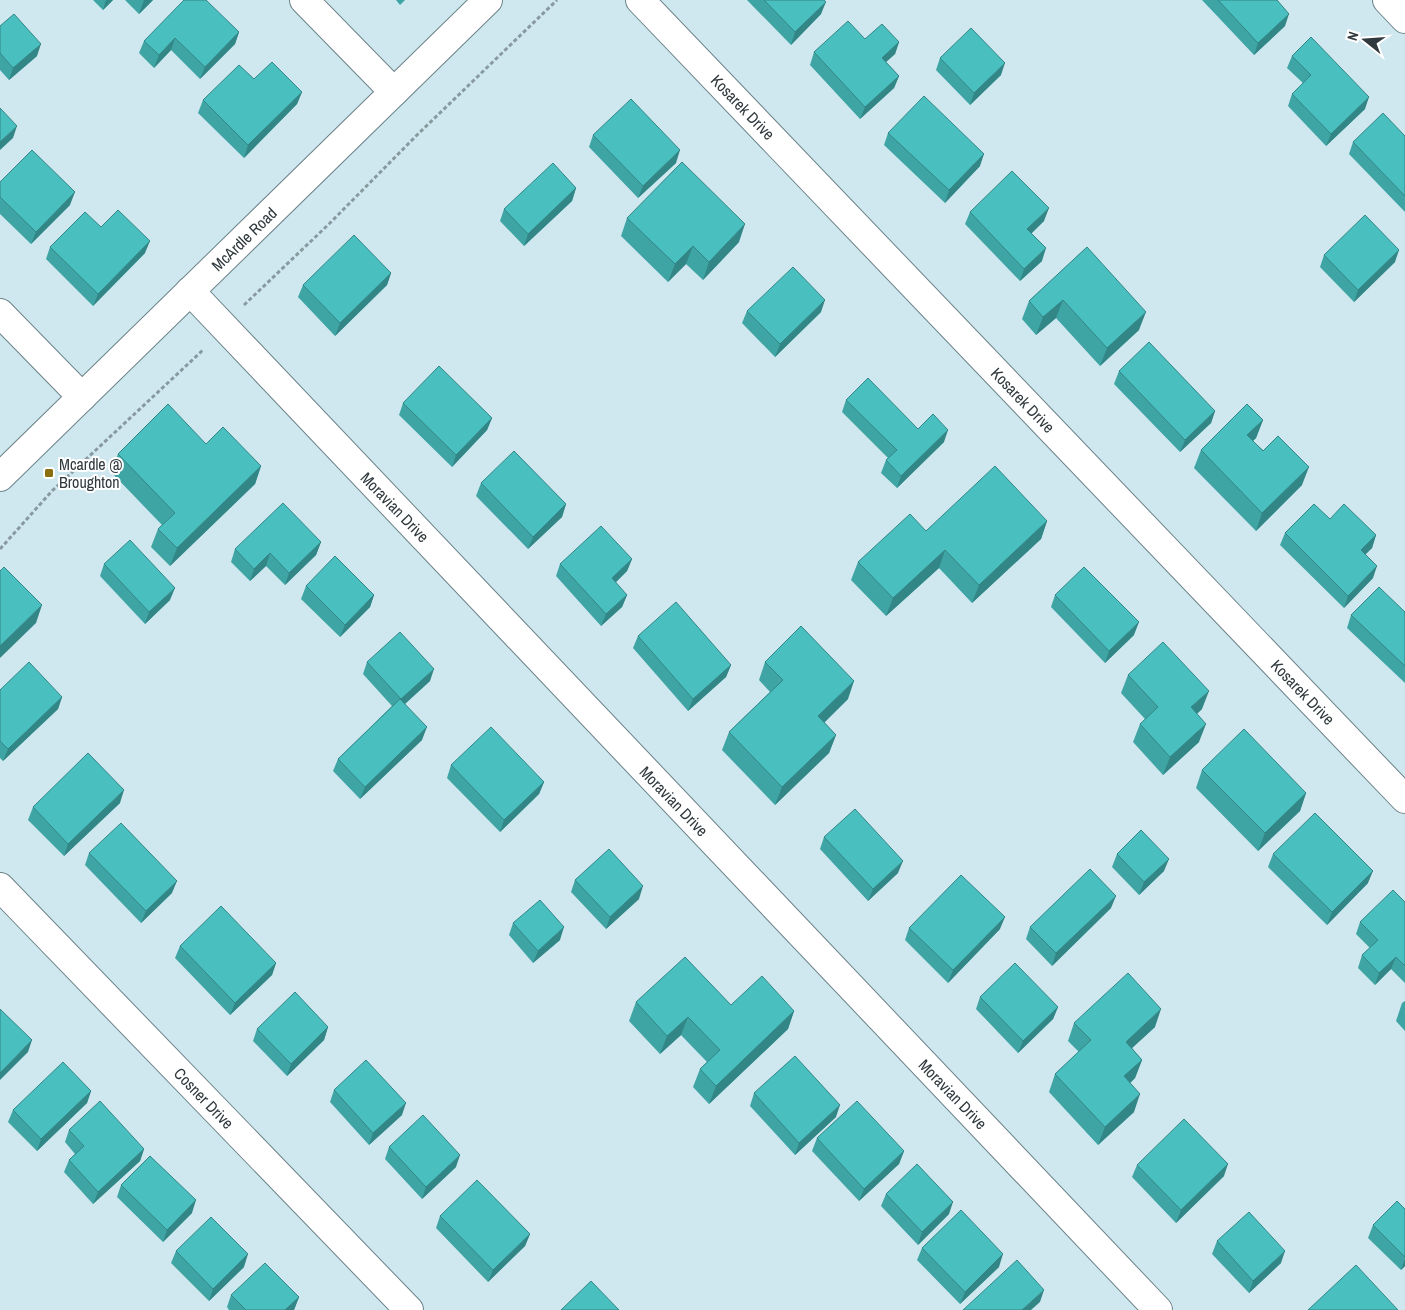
<svg xmlns="http://www.w3.org/2000/svg" width="1405" height="1310" viewBox="0 0 1405 1310" font-family="'Archivo Narrow',sans-serif">
<style>
.lines{fill:none;stroke-linecap:round;stroke-linejoin:round}
.minor-casing{stroke:#6c8289;stroke-width:30}
.secondary-casing{stroke:#6c8289;stroke-width:30}
.path{stroke:#889aa0;stroke-width:3;stroke-dasharray:4 2.5;stroke-linecap:butt}
.minor{stroke:#fff;stroke-width:28}
.secondary{stroke:#fff;stroke-width:28}
.wall{fill:#3fa5a4}
.shaded-wall{fill:#338686}
.building{fill:#49c0bf;stroke:#338686}
.poi-dot{fill:#896f0f;stroke:#fff;stroke-width:2}
.labels{text-anchor:middle;stroke-width:4;stroke-linejoin:round;paint-order:stroke}
.street-label{font-size:16px;fill:#30393d;stroke:#fff}
.poi-label{font-size:16px;fill:#30393d;stroke:#fff;text-anchor:start}
</style>
<rect width="100%" height="100%" fill="#cfe8f0"/>
<g class="lines">
<g class="minor-casing">
<path id="minor" d="M304,0L394,92
M640,0L1405,799
M1387,0L1405,19
M190,291L1158,1310
M0,313L82,397
M0,887L409,1310"/>
</g>
<g class="secondary-casing">
<path id="secondary" d="M0,477L488,0"/>
</g>
<path class="path" d="M244,305L329,224L416,136L557,0
M0,549L52,491L203,350"/>
<use href="#minor" class="minor"/>
<use href="#secondary" class="secondary"/>
</g>
<path class="wall" d="M93,0H113L103,10Z
M125,0H153L139,14Z
M396,0H405L400,5Z
M747,0H824L821,14L791,45Z
M1202,0H1277L1285,26L1254,55Z
M0,26L37,56L9,80L0,70Z
M239,32L235,44L200,79L171,50L154,68L139,53L144,41Z
M865,39L899,42L895,54L886,62L899,76L894,88L860,119L810,65L814,52Z
M1292,56L1365,109L1326,146L1288,106L1292,94L1303,83L1287,68Z
M940,58L1001,75L970,105L936,70Z
M302,92L297,104L244,158L198,113L203,100Z
M888,133L980,166L945,203L884,145Z
M593,135L676,163L638,198L589,147Z
M1405,136V212L1349,154L1353,142Z
M0,182L70,205L31,244L0,214Z
M576,188L572,201L524,246L500,221L504,209Z
M970,212L1044,221L1031,233L1042,261L1020,281L965,224Z
M627,218L739,242L703,280L686,264L668,282L621,236Z
M50,247L145,253L93,306L46,259Z
M1087,247L1139,330L1100,366L1056,318L1036,335L1022,319L1029,301Z
M1324,255L1395,262L1354,302L1320,267Z
M391,273L387,285L335,336L298,297L303,285Z
M747,311L821,312L775,357L742,323Z
M1119,371L1215,411L1211,423L1180,452L1114,384Z
M846,400L918,429L944,442L897,488L881,473L886,460L888,458L842,412Z
M403,403L492,418L487,430L452,467L399,415Z
M1263,420L1256,438L1253,441L1302,485L1256,531L1194,468L1201,450Z
M206,444L261,466L255,484L170,566L151,547L158,529L162,525L111,472L118,454Z
M481,483L566,504L562,517L528,549L476,496Z
M1330,519L1376,535L1372,548L1365,554L1373,578L1344,608L1280,545L1285,533Z
M1047,521L1041,539L972,603L939,568L886,616L851,580L858,562L926,531Z
M321,542L316,555L285,585L266,566L250,581L231,562L235,549Z
M632,559L627,571L615,583L627,595L622,607L601,626L556,576L560,564Z
M104,564L170,600L145,624L100,576Z
M306,586L374,595L370,607L340,637L301,599Z
M1055,595L1134,635L1105,663L1051,607Z
M1405,612V683L1347,628L1351,615Z
M638,636L731,665L726,677L688,711L633,648Z
M367,662L430,681L405,704L422,740L360,799L333,771L338,759L392,706L363,674Z
M765,662L848,699L824,722L836,735L829,753L775,805L722,750L729,732L770,692L759,680Z
M1128,675L1202,709L1197,714L1199,742L1163,775L1133,742L1140,724L1145,719L1121,693Z
M0,690L62,697L58,709L3,761L0,758Z
M451,765L544,782L539,794L500,832L447,778Z
M1202,770L1306,793L1300,811L1258,851L1196,788Z
M120,803L64,856L28,820L33,807Z
M824,837L898,873L868,901L820,849Z
M89,853L172,893L141,923L85,865Z
M1117,854L1164,871L1139,895L1112,867Z
M1273,854L1368,883L1327,925L1268,867Z
M575,880L639,899L606,929L571,892Z
M1405,902V983L1391,969L1375,985L1358,968L1362,955L1370,948L1356,934L1360,922Z
M1111,908L1052,966L1026,939L1030,927Z
M513,923L560,940L533,963L509,935Z
M909,928L1000,929L948,983L905,940Z
M180,946L276,963L272,975L230,1015L175,958Z
M980,997L1058,1007L1053,1019L1018,1053L976,1009Z
M1405,1001V1031L1396,1021L1402,1003Z
M636,1002L731,1005L794,1011L788,1029L709,1104L693,1087L700,1069L707,1062L681,1035L660,1054L629,1021Z
M1074,1023L1155,1027L1132,1048L1142,1060L1135,1078L1130,1083L1134,1112L1098,1145L1049,1092L1055,1074L1079,1052L1068,1041Z
M328,1027L324,1040L287,1076L253,1041L257,1029Z
M334,1090L402,1115L369,1145L330,1102Z
M91,1091L87,1103L37,1151L8,1122L13,1110Z
M754,1093L836,1117L795,1155L750,1106Z
M69,1130L144,1149L140,1161L93,1204L64,1172L69,1160L75,1154L65,1142Z
M817,1138L904,1151L899,1164L859,1201L812,1151Z
M389,1147L456,1167L422,1199L385,1159Z
M1137,1165L1224,1176L1176,1223L1132,1177Z
M121,1185L192,1213L163,1242L117,1197Z
M886,1194L949,1214L918,1245L881,1206Z
M1405,1209V1266L1401,1270L1368,1238L1373,1225Z
M440,1216L530,1234L525,1246L488,1282L436,1228Z
M1217,1241L1281,1263L1249,1293L1212,1254Z
M922,1248L999,1267L960,1304L917,1260Z
M176,1251L244,1267L209,1301L171,1263Z
M231,1295L299,1297L294,1310H229L227,1307Z"/>
<path class="shaded-wall" d="M106,0H113L103,10Z
M144,0H153L139,14Z
M826,2L821,14L791,45L795,32Z
M1289,14L1285,26L1254,55L1258,43Z
M239,32L235,44L200,79L205,67Z
M175,38L171,50L154,68L159,55Z
M899,42L895,54L877,70L882,58Z
M41,44L37,56L9,80L13,68Z
M1005,63L1001,75L970,105L974,93Z
M899,76L894,88L860,119L865,107Z
M302,92L297,104L244,158L248,145Z
M1369,97L1365,109L1326,146L1331,134Z
M17,126L13,138L0,150V142Z
M680,150L676,163L638,198L643,186Z
M984,154L980,166L945,203L949,190Z
M576,188L572,201L524,246L528,234Z
M75,192L70,205L31,244L36,232Z
M1049,208L1044,221L1023,242L1027,229Z
M745,224L739,242L703,280L709,262Z
M150,241L145,253L93,306L98,294Z
M693,246L686,264L668,282L675,264Z
M1046,248L1042,261L1020,281L1024,269Z
M1399,250L1395,262L1354,302L1358,290Z
M391,273L387,285L335,336L340,323Z
M825,300L821,312L775,357L780,344Z
M1063,300L1056,318L1036,335L1043,317Z
M1146,312L1139,330L1100,366L1107,348Z
M1215,411L1211,423L1180,452L1185,440Z
M492,418L487,430L452,467L456,455Z
M1263,420L1256,438L1240,453L1247,435Z
M948,430L944,442L897,488L901,476Z
M261,466L255,484L170,566L177,548Z
M1309,467L1302,485L1256,531L1262,513Z
M566,504L562,517L528,549L533,537Z
M1047,521L1041,539L972,603L979,585Z
M1376,535L1372,548L1357,563L1361,550Z
M321,542L316,555L285,585L289,573Z
M945,550L939,568L886,616L893,598Z
M270,553L266,566L250,581L254,569Z
M632,559L627,571L607,591L612,578Z
M1377,566L1373,578L1344,608L1348,596Z
M175,588L170,600L145,624L149,612Z
M374,595L370,607L340,637L345,625Z
M627,595L622,607L601,626L606,614Z
M42,605L36,623L0,658V646Z
M1139,622L1134,635L1105,663L1109,651Z
M731,665L726,677L688,711L693,699Z
M434,669L430,681L397,711L401,699Z
M854,681L848,699L812,735L818,716Z
M1209,691L1202,709L1184,725L1191,707Z
M62,697L58,709L3,761L8,749Z
M1206,724L1199,742L1163,775L1170,757Z
M427,727L422,740L360,799L365,787Z
M836,735L829,753L775,805L782,787Z
M544,782L539,794L500,832L504,820Z
M124,790L120,803L64,856L68,844Z
M1306,793L1300,811L1258,851L1265,833Z
M1169,859L1164,871L1139,895L1144,882Z
M903,861L898,873L868,901L873,889Z
M1373,871L1368,883L1327,925L1332,912Z
M177,881L172,893L141,923L146,911Z
M643,886L639,899L606,929L610,917Z
M1116,896L1111,908L1052,966L1056,953Z
M1005,917L1000,929L948,983L953,970Z
M564,927L560,940L533,963L538,951Z
M1396,957L1391,969L1375,985L1379,973Z
M276,963L272,975L230,1015L235,1003Z
M1058,1007L1053,1019L1018,1053L1023,1041Z
M1161,1009L1155,1027L1119,1060L1126,1042Z
M794,1011L788,1029L709,1104L716,1086Z
M688,1017L681,1035L660,1054L667,1036Z
M328,1027L324,1040L287,1076L291,1064Z
M32,1040L28,1052L0,1080V1073Z
M1142,1060L1135,1078L1118,1095L1124,1076Z
M91,1091L87,1103L37,1151L41,1139Z
M1140,1094L1134,1112L1098,1145L1105,1127Z
M406,1103L402,1115L369,1145L373,1133Z
M840,1105L836,1117L795,1155L799,1143Z
M144,1149L140,1161L93,1204L98,1192Z
M904,1151L899,1164L859,1201L864,1189Z
M460,1155L456,1167L422,1199L426,1187Z
M1228,1164L1224,1176L1176,1223L1181,1210Z
M196,1200L192,1213L163,1242L167,1230Z
M953,1202L949,1214L918,1245L922,1232Z
M530,1234L525,1246L488,1282L493,1270Z
M1285,1251L1281,1263L1249,1293L1253,1281Z
M248,1254L244,1267L209,1301L213,1289Z
M1003,1254L999,1267L960,1304L965,1292Z
M1405,1259V1266L1401,1270Z
M1044,1290L1040,1302L1031,1310H1022Z
M299,1297L294,1310H285Z"/>
<path class="building" d="M184,0H206L239,32L205,67L175,38L159,55L144,41Z
M764,0H824L826,2L795,32Z
M1218,0H1277L1289,14L1258,43Z
M14,14L41,44L13,68L0,53V26Z
M848,21L865,39L882,24L899,42L882,58L899,76L865,107L814,52Z
M971,28L1005,63L974,93L940,58Z
M1311,37L1369,97L1331,134L1292,94L1311,75L1292,56Z
M272,62L302,92L248,145L203,100L239,65L254,79Z
M924,96L984,154L949,190L888,133Z
M631,99L680,150L643,186L593,135Z
M0,108L17,126L0,142Z
M1383,113L1405,136V196L1353,142Z
M32,150L75,192L36,232L0,197V182Z
M682,162L745,224L709,262L693,246L675,264L627,218Z
M553,163L576,188L528,234L504,209Z
M1012,171L1049,208L1027,229L1046,248L1024,269L970,212Z
M118,210L150,241L98,294L50,247L85,212L101,227Z
M1365,215L1399,250L1358,290L1324,255Z
M354,235L391,273L340,323L303,285Z
M1087,247L1146,312L1107,348L1063,300L1043,317L1029,301Z
M793,267L825,300L780,344L747,311Z
M1149,342L1215,411L1185,440L1119,371Z
M439,366L492,418L456,455L403,403Z
M868,378L918,429L933,414L948,430L901,476L886,460L897,450L846,400Z
M168,404L206,444L223,427L261,466L177,548L158,529L175,513L118,454Z
M1247,404L1263,420L1247,435L1263,451L1278,436L1309,467L1262,513L1201,450Z
M514,451L566,504L533,537L481,483Z
M995,466L1047,521L979,585L945,550L893,598L858,562L910,514L926,531Z
M283,503L321,542L289,573L270,553L254,569L235,549Z
M1314,504L1330,519L1344,504L1376,535L1361,550L1377,566L1348,596L1285,533Z
M601,526L632,559L612,578L627,595L606,614L560,564Z
M130,540L175,588L149,612L104,564Z
M335,556L374,595L345,625L306,586Z
M4,567L42,605L0,646V571Z
M1084,567L1139,622L1109,651L1055,595Z
M1379,587L1405,612V666L1351,615Z
M676,602L731,665L693,699L638,636Z
M801,626L854,681L818,716L836,735L782,787L729,732L783,680L765,662Z
M400,632L434,669L401,699L367,662Z
M1163,642L1209,691L1191,707L1206,724L1170,757L1140,724L1158,707L1128,675Z
M29,662L62,697L8,749L0,741V690Z
M400,699L427,727L365,787L338,759Z
M491,727L544,782L504,820L451,765Z
M1244,729L1306,793L1265,833L1202,770Z
M88,753L124,790L68,844L33,807Z
M855,809L903,861L873,889L824,837Z
M1315,813L1373,871L1332,912L1273,854Z
M121,823L177,881L146,911L89,853Z
M1141,830L1169,859L1144,882L1117,854Z
M609,849L643,886L610,917L575,880Z
M1090,869L1116,896L1056,953L1030,927Z
M961,875L1005,917L953,970L909,928Z
M1393,890L1405,902V966L1396,957L1379,973L1362,955L1378,940L1360,922Z
M540,900L564,927L538,951L513,923Z
M221,906L276,963L235,1003L180,946Z
M685,957L731,1005L762,976L794,1011L716,1086L700,1069L720,1050L688,1017L667,1036L636,1002Z
M1015,963L1058,1007L1023,1041L980,997Z
M1128,973L1161,1009L1126,1042L1142,1060L1124,1076L1140,1094L1105,1127L1055,1074L1091,1040L1074,1023Z
M295,992L328,1027L291,1064L257,1029Z
M0,1009L32,1040L0,1073Z
M795,1056L840,1105L799,1143L754,1093Z
M366,1060L406,1103L373,1133L334,1090Z
M63,1062L91,1091L41,1139L13,1110Z
M100,1101L144,1149L98,1192L69,1160L84,1146L69,1130Z
M857,1101L904,1151L864,1189L817,1138Z
M423,1115L460,1155L426,1187L389,1147Z
M1184,1119L1228,1164L1181,1210L1137,1165Z
M150,1156L196,1200L167,1230L121,1185Z
M917,1164L953,1202L922,1232L886,1194Z
M477,1180L530,1234L493,1270L440,1216Z
M1397,1201L1405,1209V1257L1373,1225Z
M961,1210L1003,1254L965,1292L922,1248Z
M1249,1212L1285,1251L1253,1281L1217,1241Z
M211,1217L248,1254L213,1289L176,1251Z
M1017,1260L1044,1290L1022,1310H963Z
M265,1263L299,1297L285,1310H246L231,1295Z
M1356,1265L1398,1310H1308Z
M591,1281L619,1310H561Z"/>
<rect class="poi-dot" x="44" y="468" width="10" height="10" rx="2.5"/>
<g class="labels">
<g class="street-label">
<text transform="translate(743 107) rotate(46)" y="6">Kosarek Drive</text>
<text transform="translate(244 239) rotate(-44)" y="6">McArdle Road</text>
<text transform="translate(1023 400) rotate(46)" y="6">Kosarek Drive</text>
<text transform="translate(395 507) rotate(46)" y="6">Moravian Drive</text>
<text transform="translate(1303 692) rotate(46)" y="6">Kosarek Drive</text>
<text transform="translate(674 801) rotate(46)" y="6">Moravian Drive</text>
<text transform="translate(953 1094) rotate(46)" y="6">Moravian Drive</text>
<text transform="translate(204 1098) rotate(46)" y="6">Cosner Drive</text>
</g>
<g class="poi-label">
<text x="59" y="470">Mcardle @<tspan x="59" dy="18">Broughton</tspan></text>
</g>
</g>
<g transform="translate(1365 40) rotate(287)" stroke="#ffffff" stroke-width="4" paint-order="stroke">
<path d="M0-4L9 19L0 12L-9 19Z" fill="#30393d"/>
<text y="-8" font-size="14" font-weight="bold" text-anchor="middle" fill="#30393d">N</text>
</g>
</svg>
